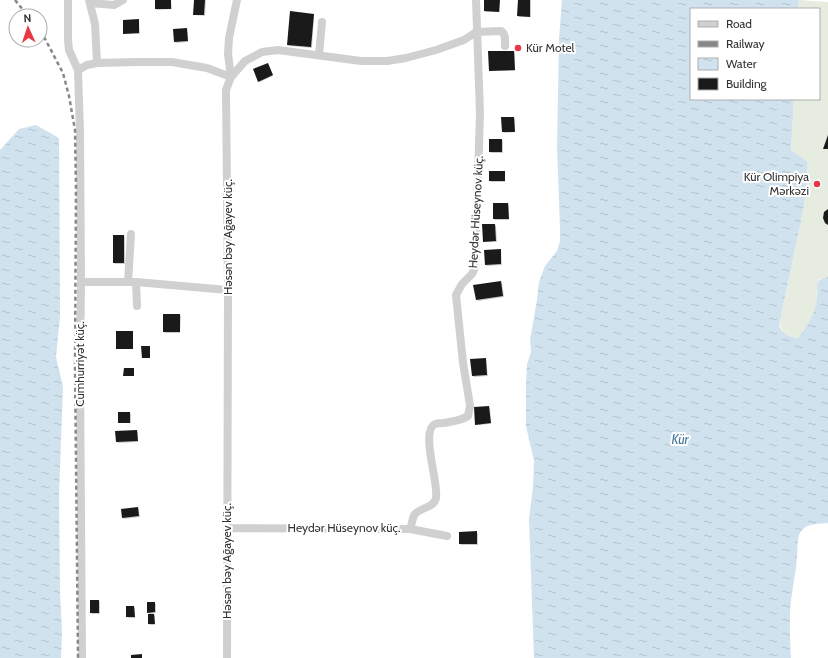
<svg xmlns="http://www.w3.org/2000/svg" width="828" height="658" viewBox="0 0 828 658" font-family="Cabin,sans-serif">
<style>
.grass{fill:#e6ecdf}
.water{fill:url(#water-ripples)}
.shadow{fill:#0003}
.building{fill:#1a1a1a}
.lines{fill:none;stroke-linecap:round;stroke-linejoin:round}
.minor{stroke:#d0d0d0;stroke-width:8}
.rail{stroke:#888;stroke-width:2.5;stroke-dasharray:4 3;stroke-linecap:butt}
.poi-dot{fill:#e63946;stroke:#fff;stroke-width:1.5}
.labels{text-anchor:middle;stroke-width:4;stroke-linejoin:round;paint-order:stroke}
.poi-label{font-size:12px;fill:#333;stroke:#fff;text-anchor:start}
.street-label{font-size:12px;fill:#333;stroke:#fff}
.water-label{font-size:13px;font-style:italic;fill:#3f7597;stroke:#fff}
</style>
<defs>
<pattern id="water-ripples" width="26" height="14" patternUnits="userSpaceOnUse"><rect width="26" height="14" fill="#cfe2ee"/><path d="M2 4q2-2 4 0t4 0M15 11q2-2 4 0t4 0" fill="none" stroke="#b2c2cd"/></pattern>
</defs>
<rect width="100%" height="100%" fill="#fff"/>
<path class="grass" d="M799,0L828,2V277C825,277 821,278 819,280C816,284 817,297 817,302C816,313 806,333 796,338C785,335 780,332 780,320L804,207L808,162L791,150L794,99H819V9H798Z"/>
<path class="water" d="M562,0H799L798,9H691V99H794L791,150L808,162L804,207L780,320C780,323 779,325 780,327C782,334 791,337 797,338C802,334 804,330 807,325C816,311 818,302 817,285C819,279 822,278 828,277V523C820,524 808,523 802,530C796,537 798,549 797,557C796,571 793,586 791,600C789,619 790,639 791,658H534L529,519L533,487L534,461L526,426V384L527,364L531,352L530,340L537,300L538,290L539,282L545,266L557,251L560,241V228L557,147L559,39Z
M36,125L59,138L60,317L56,357L63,387L59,495L60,593L62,632L61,658H0V150L19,129Z"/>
<path class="shadow" d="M156,0H171L172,9L157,10L156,9Z
M195,0H206L205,16L195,15L194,14Z
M485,0H500V12H486L485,11Z
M518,0H531V17H519L518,16Z
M313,15L314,16L312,48L289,46L288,45Z
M138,20L139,21L140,34H125L124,33Z
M186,29L187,30L188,42L176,43L175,42Z
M514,52L515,53V71H491L490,70Z
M268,65L273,76L260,82L259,81Z
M514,118L515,119V132L504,133L503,132Z
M502,140L503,141V153H491L490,152Z
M504,172L505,173V182H491L490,181Z
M494,204H508L509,205V220H495L494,219Z
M495,225L496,226L497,242H485L484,241Z
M124,236L125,237V264H115L114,263Z
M500,250L501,251L502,265L487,266L486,265Z
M500,282L502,283L504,297L478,301L477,299Z
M180,315L181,316L180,333H165L164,332Z
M132,332L133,333V349H118L117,348Z
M485,359L486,360L488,376L474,377L473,376L472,360Z
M489,407L490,408L491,424L478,425L476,424Z
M130,413L131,414V423H120L119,422Z
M137,431L138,432V442L118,443L117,442Z
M138,508L139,509L140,517L124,519L123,518Z
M477,532L478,534V545H461L460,544Z
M99,601L100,602V614H92L91,613Z
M155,603L156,604V613H153L155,616V625H150L149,624L150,615L148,612Z
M134,607L135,608V618H128L127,617Z"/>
<path class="building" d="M155,0H171V9H155Z
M194,0H205L204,15H193Z
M484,0H500L499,12L484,11Z
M518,0H530V17L517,16Z
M290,11L314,14L311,47L287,45Z
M139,19V33L123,34V20Z
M187,28L188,41L174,42L173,29Z
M488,51H514L515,70L489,71Z
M268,63L273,75L258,82L253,69Z
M501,117H514L515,132H502Z
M828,135V149H823Z
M489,139H502V152H489Z
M489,171H505V181H489Z
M493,203H508L509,219H493Z
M828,209V225L825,223L823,218L824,212Z
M482,224H495L496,241L483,242Z
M113,235H124V263H113Z
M501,249V264L485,265L484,250Z
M501,281L503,296L476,300L473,285Z
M163,314H180V332H163Z
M116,331H133V349H116Z
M141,346H150V358H142Z
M486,358L487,375L472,376L470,359Z
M124,368H134V376H123Z
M489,406L491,423L475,425L474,407Z
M118,412H130V423H118Z
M137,430L138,441L116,442L115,431Z
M138,507L139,516L122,518L121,509Z
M477,531V544H459V532Z
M90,600H99V613H90Z
M147,602H155V612L147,613Z
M126,606H134L135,617H126Z
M148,614H154L155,624H148Z
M142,654V658H131V655Z"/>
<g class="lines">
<path class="minor" d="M68,0V40L69,50L78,70L80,133L81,282L80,371L82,658
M89,0L95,24L97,63
M90,3L114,5L123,0
M476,32L501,31C506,34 505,40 505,46
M319,55L322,22
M78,70L87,65L97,63L137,62H172L207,68L231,77L228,54L229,38L237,0
M81,282H136L228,290
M128,282L131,234
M136,282L137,306
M227,528L410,529C412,525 412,518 415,514C421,507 434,508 436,498C439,483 420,431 435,424C438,423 441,423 444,423C453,421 460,421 468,416L470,406L468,393L463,363L456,295L462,284L472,274L475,268L480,114L476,0
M410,529L447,536
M227,658L228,290L226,90L231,77L245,61L262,52L278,50L361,61H387L406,58L436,50L464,40L476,32"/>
<path class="rail" d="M15,0L28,16
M40,31L43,35L63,73L69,96L75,130L76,188L75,365L78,658"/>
</g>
<g class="poi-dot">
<circle cx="518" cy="48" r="4"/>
<circle cx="817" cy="184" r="4"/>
</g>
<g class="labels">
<g class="poi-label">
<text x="526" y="52">Kür Motel</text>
<text x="809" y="181" text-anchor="end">Kür Olimpiya<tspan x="809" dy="14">Mərkəzi</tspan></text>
</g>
<g class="street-label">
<text transform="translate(476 212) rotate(-87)" y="4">Heydər Hüseynov küç.</text>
<text transform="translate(228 237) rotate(-90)" y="4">Həsən bəy Ağayev küç.</text>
<text transform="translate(80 364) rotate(-90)" y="4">Cumhurriyət küç.</text>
<text x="344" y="532">Heydər Hüseynov küç.</text>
<text transform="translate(227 561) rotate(-90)" y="4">Həsən bəy Ağayev küç.</text>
</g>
<g class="water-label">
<text x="680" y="444">Kür</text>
</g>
</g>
<rect x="690" y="8" width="130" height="92" fill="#ffffff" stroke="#adadad"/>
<rect x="698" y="21" width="20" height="6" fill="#d0d0d0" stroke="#adadad"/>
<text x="726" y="28" font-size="12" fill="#333333">Road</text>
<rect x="698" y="41" width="20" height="6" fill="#888888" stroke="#adadad"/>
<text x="726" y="48" font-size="12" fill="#333333">Railway</text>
<rect x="698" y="58" width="20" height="12" fill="url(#water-ripples)" stroke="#adadad"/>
<text x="726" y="68" font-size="12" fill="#333333">Water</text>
<rect x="698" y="78" width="20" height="12" fill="#1a1a1a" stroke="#adadad"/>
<text x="726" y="88" font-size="12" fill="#333333">Building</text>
<g transform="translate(28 28) rotate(357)"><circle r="19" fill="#ffffff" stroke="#adadad"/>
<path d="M0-3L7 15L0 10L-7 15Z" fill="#e63946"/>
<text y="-6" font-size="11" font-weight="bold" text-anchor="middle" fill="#333333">N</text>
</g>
</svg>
